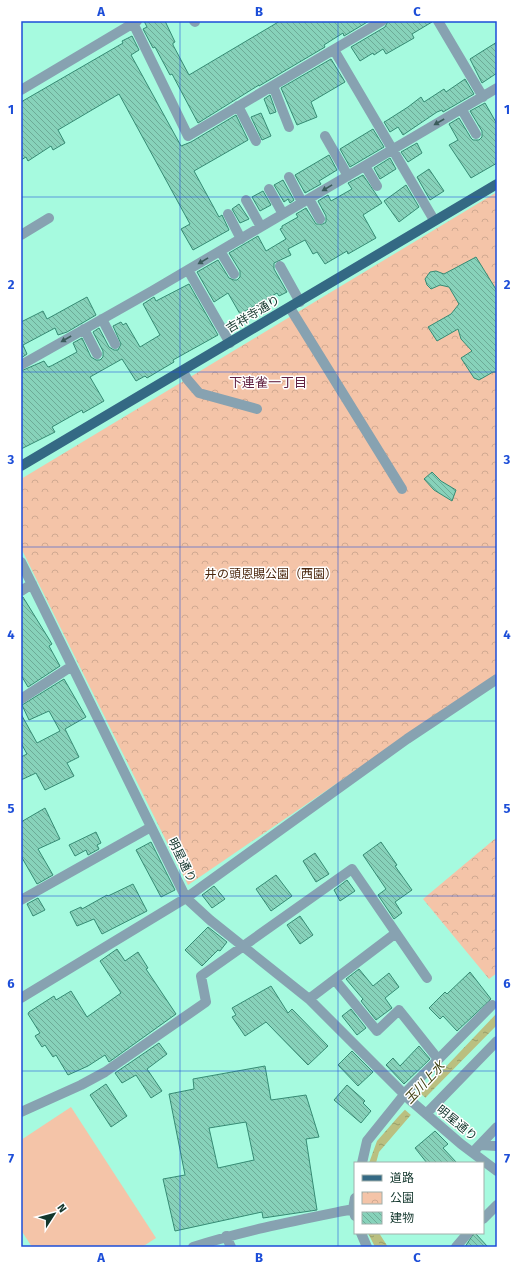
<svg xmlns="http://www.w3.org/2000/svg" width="518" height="1268" viewBox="0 0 518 1268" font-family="'Fira Sans','Noto Sans JP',sans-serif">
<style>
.park{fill:url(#park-crowns)}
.garden{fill:#f4c4a8}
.water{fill:url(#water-ripples)}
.pier{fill:#a6fadf}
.building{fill:url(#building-back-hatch);stroke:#368b74;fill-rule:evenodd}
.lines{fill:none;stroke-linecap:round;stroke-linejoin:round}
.minor{stroke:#87a2b1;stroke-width:10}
.major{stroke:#346984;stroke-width:10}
.oneway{fill:#3b5c5b}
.grid{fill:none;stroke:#1d4ed8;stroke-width:1;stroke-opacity:0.55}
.labels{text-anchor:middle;stroke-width:3;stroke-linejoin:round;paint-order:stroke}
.street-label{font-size:12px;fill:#12362c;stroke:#fff}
.park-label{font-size:12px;fill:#49240a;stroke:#fff}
.neighbourhood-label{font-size:13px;fill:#622242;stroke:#fff}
.water-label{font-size:13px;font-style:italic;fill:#424414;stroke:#fff}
.neatline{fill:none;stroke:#1d4ed8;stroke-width:1.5}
.grid-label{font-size:13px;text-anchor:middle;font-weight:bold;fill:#1d4ed8}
</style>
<defs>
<pattern id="park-crowns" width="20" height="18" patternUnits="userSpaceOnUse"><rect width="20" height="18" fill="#f4c4a8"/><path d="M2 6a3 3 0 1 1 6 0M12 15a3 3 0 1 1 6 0" fill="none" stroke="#d0a991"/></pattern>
<pattern id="water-ripples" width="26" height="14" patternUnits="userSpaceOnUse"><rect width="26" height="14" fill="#babf80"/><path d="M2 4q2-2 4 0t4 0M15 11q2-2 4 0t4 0" fill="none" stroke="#969c69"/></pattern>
<pattern id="building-back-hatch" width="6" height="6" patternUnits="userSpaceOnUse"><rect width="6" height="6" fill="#87d2ba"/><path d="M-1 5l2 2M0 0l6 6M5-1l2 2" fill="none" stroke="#6dab97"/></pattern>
</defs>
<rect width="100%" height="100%" fill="#a6fadf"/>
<path class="park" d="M497,192V674L188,885L21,548V479Z
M497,837V973L489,979L423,899Z"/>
<path class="garden" d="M71,1107L156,1238L142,1247H32L21,1230V1140Z"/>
<path class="water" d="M497,1013V1025L428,1095L379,1152L376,1163H369L377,1141L398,1117Z
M368,1233H379L388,1247H375Z"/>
<path class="pier" d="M419,1092L427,1099L412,1116L403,1108Z"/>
<path class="building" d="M144,21H165L175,42L173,43V45L189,75L280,21H369L344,36L343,33L324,45L325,47L259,86V85L198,123L172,74L170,75L155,47L153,48L143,29L147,27Z
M388,21L432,22L412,34L414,38L386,54L383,49L374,55L373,53L360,61L351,47L385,27Z
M132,36L139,50L131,55L181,146L191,142L236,115L248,140L194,171L219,217L222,215L229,230L193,250L181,229L190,224L119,94L58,130L65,143L53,150L51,146L28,161L26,157L21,160V102L123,43L122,41Z
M497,42V73L482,83L470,59Z
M331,59L345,82L311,102L317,117L297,125L281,88Z
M465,79L474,94L443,112L442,110L437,112L403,135L398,127L390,132L384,122L386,121L408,107L421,97L424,102L444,89L446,92Z
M270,95L276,112L270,114L264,99Z
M485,103L497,124V163L471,178L449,145L458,140L449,124L459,118L471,138L473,140H479L482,137V131L470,111Z
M261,113L271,136L262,140L251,117Z
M373,129L384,147L350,167L340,149Z
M417,143L422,153L408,162L401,152Z
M329,155L337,170L319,181L321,184L305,193L295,175Z
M390,158L396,169L380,179L374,168Z
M429,169L444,191L430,200L417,177Z
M363,175L382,203L363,215L376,238L348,254L347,251L325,264L317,252L313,254L305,240L288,249L291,255L274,263V269L287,292L279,296L277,293L240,314L228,293L214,302L197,272L218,260L229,278L234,280H237L240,277V271L229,253L258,236L266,251L286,239L280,229L282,228V226L298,217L296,214L306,208L316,224H323L326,222V216L318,201L328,195L331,201L352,189L348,183Z
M283,180L294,200L290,203L288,199L284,202L274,185Z
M406,185L419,207L399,222L384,201Z
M263,191L271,205L260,211L252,197Z
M239,204L249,219L240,223L232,209Z
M476,257L497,291V372H493L479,380L474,378L461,358L472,351L461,339L458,329L437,341L428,327L451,314L459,304L449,287L440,285L431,289L427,285L425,279L430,272L436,271L444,274Z
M189,284L218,335L173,360L174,362L147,378L145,376L136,381L122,359L90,377L104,401L83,413L82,410L52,427L55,432L21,449V371L44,361L48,367L51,366L77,352L73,343L82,338L91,357L96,360H100L103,357V351L93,332L99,328L109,347L114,350H118L121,344L113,326L121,322L123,325L126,323L140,347L160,335L143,304L154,297L156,301Z
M87,297L96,315L67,332L58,335L55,328L23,345L27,354L21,358V322L43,311L47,319Z
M432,472L441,481L456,490L452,501L434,490L424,479Z
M21,597H23L52,644L49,646L60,666L28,687L21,675Z
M64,679L86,717L65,729L79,757L67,763L74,776L45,790L36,773L21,780V757L27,754L21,743V714L37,743L60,731L49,711L29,720L22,705Z
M45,808L60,839L38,849L53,875L37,884L21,856V822Z
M96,832L101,843L97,845L99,849L88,855L86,850L75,856L69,845Z
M151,842L175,890L161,897L136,850Z
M381,842L397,865L395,866L412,890L395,902L402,913L394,919L378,895L386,889L363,855Z
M315,853L329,874L316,882L303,861Z
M276,875L292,896L271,911L256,889Z
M347,880L355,891L340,901L334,890Z
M133,884L147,911L102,934L94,919L77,926L70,912L81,907L82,909L107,895L108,896Z
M214,886L225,899L212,908L202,895Z
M38,898L45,910L33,916L27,904Z
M300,916L313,935L300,944L287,925Z
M208,927L227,942L220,951L218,950L202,966L185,950Z
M117,949L125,961L138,952L148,968L146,969L176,1014L109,1062L105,1055L88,1066L68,1075L56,1055L53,1057L45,1045L42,1047L35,1036L40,1033L28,1014L29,1012L54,996L56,1000L71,991L87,1017L121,993L100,961Z
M359,969L373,986L389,973L399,987L385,998L392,1008L376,1020L361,1001L363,999L346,979Z
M470,972L491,999L457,1031L443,1016L440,1019L429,1008L445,992L447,994Z
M271,986L288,1013L292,1009L328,1046L308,1065L266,1022L245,1036L232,1017L236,1015L232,1008Z
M351,1009L366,1028L357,1035L342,1016Z
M159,1043L167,1054L147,1069L162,1091L151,1098L136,1075L122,1083L115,1073Z
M419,1046L430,1059L404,1084L386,1065L393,1058L400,1066Z
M352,1051L373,1072L358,1086L338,1065Z
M265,1066L271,1100L306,1095L319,1137L306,1139L317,1210L263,1218L262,1212L175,1231L163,1179L185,1175L169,1094L194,1089L193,1079ZM246,1122L254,1160L218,1168L209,1128Z
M106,1084L127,1116L111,1127L90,1095Z
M347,1085L365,1101L363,1103L371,1111L361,1123L334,1100Z
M435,1131L448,1144L443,1148L457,1163H427L415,1148Z
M474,1233H475L488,1247H465Z"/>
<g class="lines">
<path class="minor" d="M194,21L195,22
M438,21L483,97
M133,23L188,136L382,21
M334,50L434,220
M273,86L289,127
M21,90L137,21
M238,106L256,141
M462,110L476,134
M325,136L348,176
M365,166L377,186
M289,177L302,202
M269,189L283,214
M309,199L320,219
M246,200L261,227
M228,214L241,239
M21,235L49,218
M220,251L234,274
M280,266L300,302
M188,270L230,343
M290,308L402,489
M102,319L115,344
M84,329L97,354
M21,365L152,291L497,88
M183,371L187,379L199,393L257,409
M21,562L186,898L210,920L309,999L410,1100L461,1144L497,1171
M21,591L32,584
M21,699L72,666
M21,900L151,827
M396,933L427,978
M335,980L377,1031L399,1010L438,1059
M21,998L186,898L407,739L497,679
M21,1112L81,1085L105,1072L206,1002L201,976L352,869L396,933L309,999
M426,1114L497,1041
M480,1145L497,1146
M473,1152L497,1127
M362,1163L367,1141L408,1090L492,1005
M355,1198L353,1209L355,1216
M483,1219L497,1205
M361,1233L367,1247
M226,1236L231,1247
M193,1247C246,1230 299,1220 353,1209
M456,1247L468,1233"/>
<path class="major" d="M21,466L497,184"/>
</g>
<defs><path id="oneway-solid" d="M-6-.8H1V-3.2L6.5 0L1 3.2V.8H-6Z"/></defs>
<g class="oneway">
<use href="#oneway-solid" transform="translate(439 122) rotate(150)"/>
<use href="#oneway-solid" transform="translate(327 188) rotate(149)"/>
<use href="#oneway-solid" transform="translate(203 261) rotate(149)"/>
<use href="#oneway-solid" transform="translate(66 339) rotate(150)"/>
</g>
<path class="grid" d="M180,21V1247M338,21V1247M21,197H497M21,372H497M21,547H497M21,721H497M21,896H497M21,1071H497"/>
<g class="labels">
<g class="street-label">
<text transform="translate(253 314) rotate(-31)" y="4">吉祥寺通り</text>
<text transform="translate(182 860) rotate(64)" y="4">明星通り</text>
<text transform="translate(457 1123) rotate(39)" y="4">明星通り</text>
</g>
<g class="park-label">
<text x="271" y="578">井の頭恩賜公園（西園）</text>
</g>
<g class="neighbourhood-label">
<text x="268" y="387">下連雀一丁目</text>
</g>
<g class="water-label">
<text transform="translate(424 1082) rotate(-47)" y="5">玉川上水</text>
</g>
</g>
<rect width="518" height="1268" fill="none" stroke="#ffffff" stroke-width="44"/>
<rect x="354" y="1162" width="130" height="72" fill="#ffffff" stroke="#a0afab"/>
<rect x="362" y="1175" width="20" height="6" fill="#346984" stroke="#a0afab"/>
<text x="390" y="1182" font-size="12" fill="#12362c">道路</text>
<rect x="362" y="1192" width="20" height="12" fill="url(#park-crowns)" stroke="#a0afab"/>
<text x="390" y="1202" font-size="12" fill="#12362c">公園</text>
<rect x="362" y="1212" width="20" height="12" fill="url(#building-back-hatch)" stroke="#a0afab"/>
<text x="390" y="1222" font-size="12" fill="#12362c">建物</text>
<g transform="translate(54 1214) rotate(54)" stroke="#ffffff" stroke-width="3" paint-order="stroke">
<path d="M0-3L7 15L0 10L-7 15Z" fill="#12362c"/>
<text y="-6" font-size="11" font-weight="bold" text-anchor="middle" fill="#12362c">N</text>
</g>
<rect x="22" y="22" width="474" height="1224" class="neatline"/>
<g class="grid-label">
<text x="101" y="16">A</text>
<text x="259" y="16">B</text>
<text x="417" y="16">C</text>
<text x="11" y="114">1</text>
<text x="507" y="114">1</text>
<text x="11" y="289">2</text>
<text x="507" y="289">2</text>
<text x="11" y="464">3</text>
<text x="507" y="464">3</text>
<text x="11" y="639">4</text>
<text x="507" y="639">4</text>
<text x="11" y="813">5</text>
<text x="507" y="813">5</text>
<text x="11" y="988">6</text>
<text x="507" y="988">6</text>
<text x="11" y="1163">7</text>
<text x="507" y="1163">7</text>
<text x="101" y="1262">A</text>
<text x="259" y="1262">B</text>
<text x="417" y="1262">C</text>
</g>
</svg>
